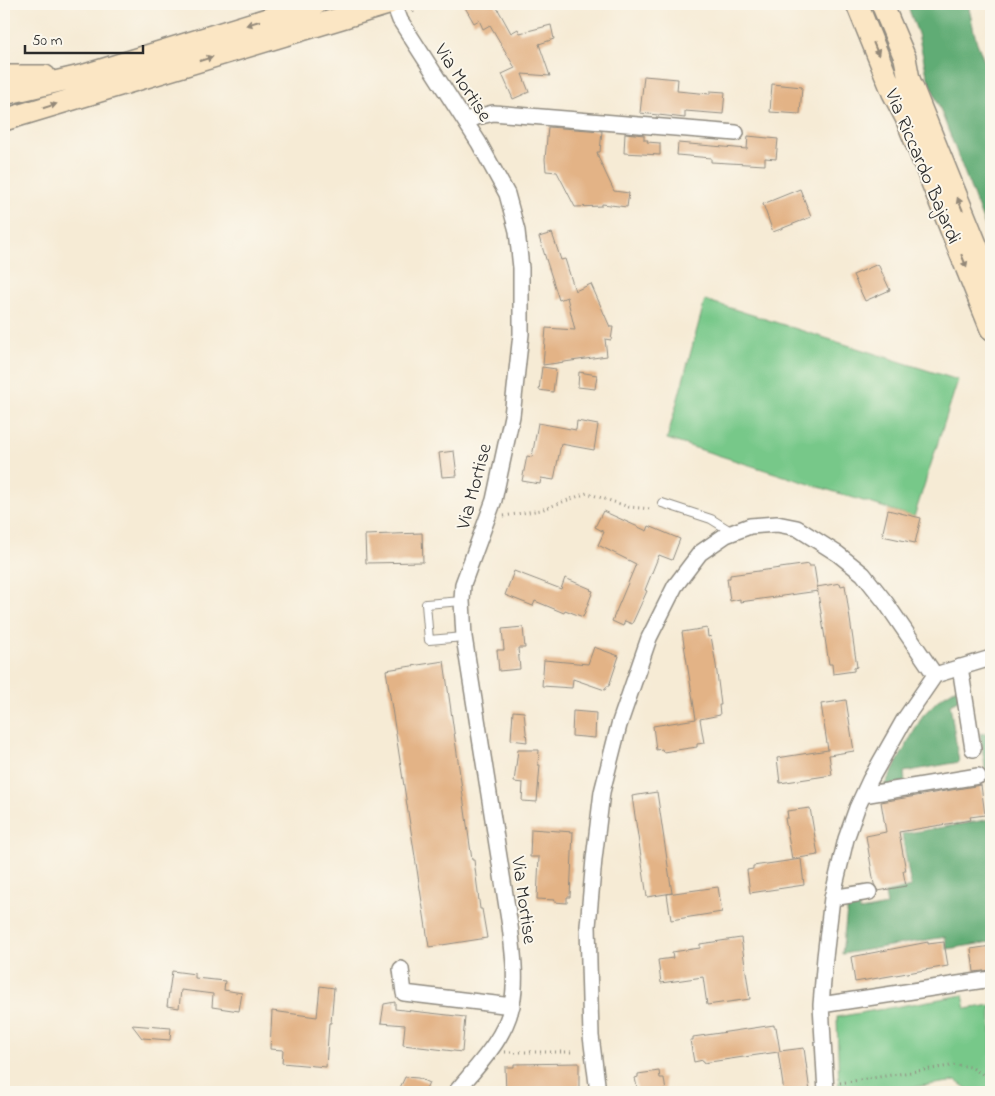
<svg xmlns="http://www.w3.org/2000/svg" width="995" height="1096" viewBox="0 0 995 1096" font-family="'Indie Flower',sans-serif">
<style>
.green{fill:#77c889;stroke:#517a5a}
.forest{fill:#61ac75;stroke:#466c50}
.building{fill:#e3b386}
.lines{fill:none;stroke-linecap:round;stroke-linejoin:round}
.lane-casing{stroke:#908b80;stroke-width:10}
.street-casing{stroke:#908b80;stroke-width:18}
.secondary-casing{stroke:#908b80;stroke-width:24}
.path{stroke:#908b80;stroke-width:3;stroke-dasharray:1 4;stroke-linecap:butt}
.lane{stroke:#fff;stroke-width:8}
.street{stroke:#fff;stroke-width:15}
.secondary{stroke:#fbe6c4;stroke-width:21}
.oneway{fill:#938878}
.labels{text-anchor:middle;stroke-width:4;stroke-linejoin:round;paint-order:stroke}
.street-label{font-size:20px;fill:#2b2b2b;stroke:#fbf7ec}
</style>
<rect width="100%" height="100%" fill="#fbf7ec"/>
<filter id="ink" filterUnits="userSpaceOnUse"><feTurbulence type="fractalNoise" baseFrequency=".02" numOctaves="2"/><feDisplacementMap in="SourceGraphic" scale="10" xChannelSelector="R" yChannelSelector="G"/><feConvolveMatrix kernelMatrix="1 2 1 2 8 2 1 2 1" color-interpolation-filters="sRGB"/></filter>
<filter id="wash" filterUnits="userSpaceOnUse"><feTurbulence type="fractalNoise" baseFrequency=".0096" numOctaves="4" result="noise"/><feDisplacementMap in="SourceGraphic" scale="20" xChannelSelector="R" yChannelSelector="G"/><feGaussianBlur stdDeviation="1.12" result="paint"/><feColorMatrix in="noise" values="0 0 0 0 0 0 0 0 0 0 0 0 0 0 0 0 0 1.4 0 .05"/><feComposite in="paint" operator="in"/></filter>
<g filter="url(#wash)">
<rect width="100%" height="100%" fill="#f6ebd5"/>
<path class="green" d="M705,300L958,380L914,517L667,439Z
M963,995L966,1009L991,1005V1092H972L956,1081L880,1092H839L837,1017Z"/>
<path class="forest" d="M907,4H968L976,40L991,79V236H989L927,75L918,34Z
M958,687L960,699L950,704L959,762L904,772L905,782L884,786L923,715L940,698Z
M991,732V805L980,734Z
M991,819V942L947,949L945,937L842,954L848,901L858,899L860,911L887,906L885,893L911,887L902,834Z"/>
<g id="blocks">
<path class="building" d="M463,4H495L511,33L518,29L520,33L551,25L554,39L539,44L550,76L522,74L529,92L513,99L502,74L515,68L490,25L483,29L479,20L474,23Z
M644,76L678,79L677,91L710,94V91L725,92L723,114L685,111V118L640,113Z
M772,84L802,87L800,114L770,112Z
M548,127L602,131L600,152H597L599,159L614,191L629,193L627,207L602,204V206L575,207L557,172L546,171L545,159Z
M625,133L644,135V140H648L647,142L660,143V155L624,153Z
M748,136L778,139L776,159L765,158V165L711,162V158L677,155L678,143L747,149Z
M800,189L811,217L773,232L763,204Z
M552,233L561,260L565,259L575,291L591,284L610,327H613L611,340L605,339L607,356L543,365L546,328L575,330L567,297L559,300L539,237Z
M878,264L890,290L865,301L853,275Z
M542,367L556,369L553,392L539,390Z
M579,372L597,375L595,389L578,387Z
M577,421L598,425L594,450L561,444L554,480L541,478L540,484L522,481L527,456L532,457L538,423L576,430Z
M454,451L457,476L442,477L439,453Z
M888,510L921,518L915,543L882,536Z
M603,511L647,531L649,526L680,539L672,560L659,555L645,590L647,591L632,624L625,621L623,626L612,621L636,564L598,545L604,532L595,527Z
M422,533L423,562L366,563L365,535Z
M809,564V566H814L818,591L740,602V599L730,601L727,578H730V575Z
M514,571L561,589L565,578L591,589L590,590L593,591L583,617L565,610L564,613L535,601L533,606L505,595Z
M840,583L841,586L845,585L857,667L854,668V671L833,674L832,664H829L817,587Z
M523,627L525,648H518L520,669L499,671L497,650H504L502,629Z
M707,628L708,637L711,636L716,665L721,705H719L720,715L700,719L704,743L697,744V747L663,752L662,749L656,750L653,726L696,719L682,632Z
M594,647L619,656L609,686H607L605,690L573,679L572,688L542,686L544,660L588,664Z
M444,661L472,860H474L480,909H482L487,938L429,947L386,670Z
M846,700L854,751L829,755L832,775L780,783L777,758L828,750L821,704Z
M513,711L524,712L527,742L511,740Z
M573,711L596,713L595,738L572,736Z
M518,750H539L538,765H540L537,802L522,801L523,783L514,782Z
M981,785L985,815L970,817L971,820L899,832L906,871H903L906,886L878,891L874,884L866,836L886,832L881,802Z
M657,792L672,893L647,897L632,796Z
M810,808L818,855L792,859L785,818H788L787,811Z
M531,829L573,832L570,897H567V903L554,902L555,900L537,899L539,857H530Z
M801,859L804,885L750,893L747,870L753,869V866Z
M718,887L722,912L671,920L667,894Z
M741,938L750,999L707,1005L703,977L661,983L658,960L673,958L672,952L700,948V944Z
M928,942V944L944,942L948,966L855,982L851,957Z
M991,946V970L974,972L971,949Z
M172,971L195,974V978L225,981L224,990L242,993L239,1011L212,1007L213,994L181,990L179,1008L167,1006Z
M320,986L334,988L331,1023H329L326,1067L282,1063L283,1050L270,1049L272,1011L317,1017Z
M395,1002V1009L465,1017L462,1052L403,1045L405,1025L381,1023L384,1004Z
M132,1025L171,1028L170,1040L142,1038Z
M774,1025V1027H776L780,1051L804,1048L810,1092H784L778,1052L703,1063V1060L694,1062L690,1040H693V1037Z
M579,1063V1092H506L505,1067H514V1064Z
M659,1071L660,1078H664L666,1092H638L635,1078L638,1077V1074Z
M405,1077L418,1078L429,1083L425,1092H398Z"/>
</g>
</g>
<g filter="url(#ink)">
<use href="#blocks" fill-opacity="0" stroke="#908b80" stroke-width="1"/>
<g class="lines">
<g class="lane-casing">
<path id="lane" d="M662,503L711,519L732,532
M462,601L426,604L429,640L464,637"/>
</g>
<g class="street-casing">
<path id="street" d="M394,4L400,20L479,143L507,194L517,231L521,268V334L512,416L494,500L463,584L462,601L464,637L510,926C513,952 517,979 512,1004C506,1038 477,1066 456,1092
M465,120L493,113L736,133
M960,667L973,749
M863,795L978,776
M832,898L869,892
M401,969L404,993L512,1006
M821,1005L991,979
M598,1092L591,1036L588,926L594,859L602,792L619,725L649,638L675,586L700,553L726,535L750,526L777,524L797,528L838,554L863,574L886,603L935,675
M826,1092L821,1005L825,957L832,898L846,839L857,808L870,780L904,720L935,675L991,658"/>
</g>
<g class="secondary-casing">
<path id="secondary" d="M857,4L893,93L906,118L991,329
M882,4L905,58L909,79L991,281
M4,76H45
M4,94L85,75L316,4
M4,120L388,4"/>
</g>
<path class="path" d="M413,12L416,7L428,4
M504,516L541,510L587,493L629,507L652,509
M505,1052H573
M840,1083L956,1065L971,1067L991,1080"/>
<use href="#lane" class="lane"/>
<use href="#street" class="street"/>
<use href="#secondary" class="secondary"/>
</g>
<defs><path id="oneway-solid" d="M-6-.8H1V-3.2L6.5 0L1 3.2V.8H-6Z" transform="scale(1.25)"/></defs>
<g class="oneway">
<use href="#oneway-solid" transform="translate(253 23) rotate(163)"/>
<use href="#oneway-solid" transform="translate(876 49) rotate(68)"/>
<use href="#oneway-solid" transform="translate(206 59) rotate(-17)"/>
<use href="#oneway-solid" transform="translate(50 106) rotate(-17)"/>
<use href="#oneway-solid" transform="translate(960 204) rotate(-112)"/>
<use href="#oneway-solid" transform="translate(964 261) rotate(68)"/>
</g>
</g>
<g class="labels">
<g class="street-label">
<text transform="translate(464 82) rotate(57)" y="7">Via Mortise</text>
<text transform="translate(924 166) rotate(67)" y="7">Via Riccardo Bajardi</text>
<text transform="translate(473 486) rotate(-75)" y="7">Via Mortise</text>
<text transform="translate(525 900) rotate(82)" y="7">Via Mortise</text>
</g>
</g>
<rect width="995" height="1096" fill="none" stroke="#fbf7ec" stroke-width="20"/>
<path d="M25 45v8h118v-8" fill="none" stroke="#2b2b2b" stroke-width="2.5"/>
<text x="32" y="45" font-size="15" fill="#2b2b2b" stroke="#fbf7ec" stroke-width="4" paint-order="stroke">50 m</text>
</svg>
